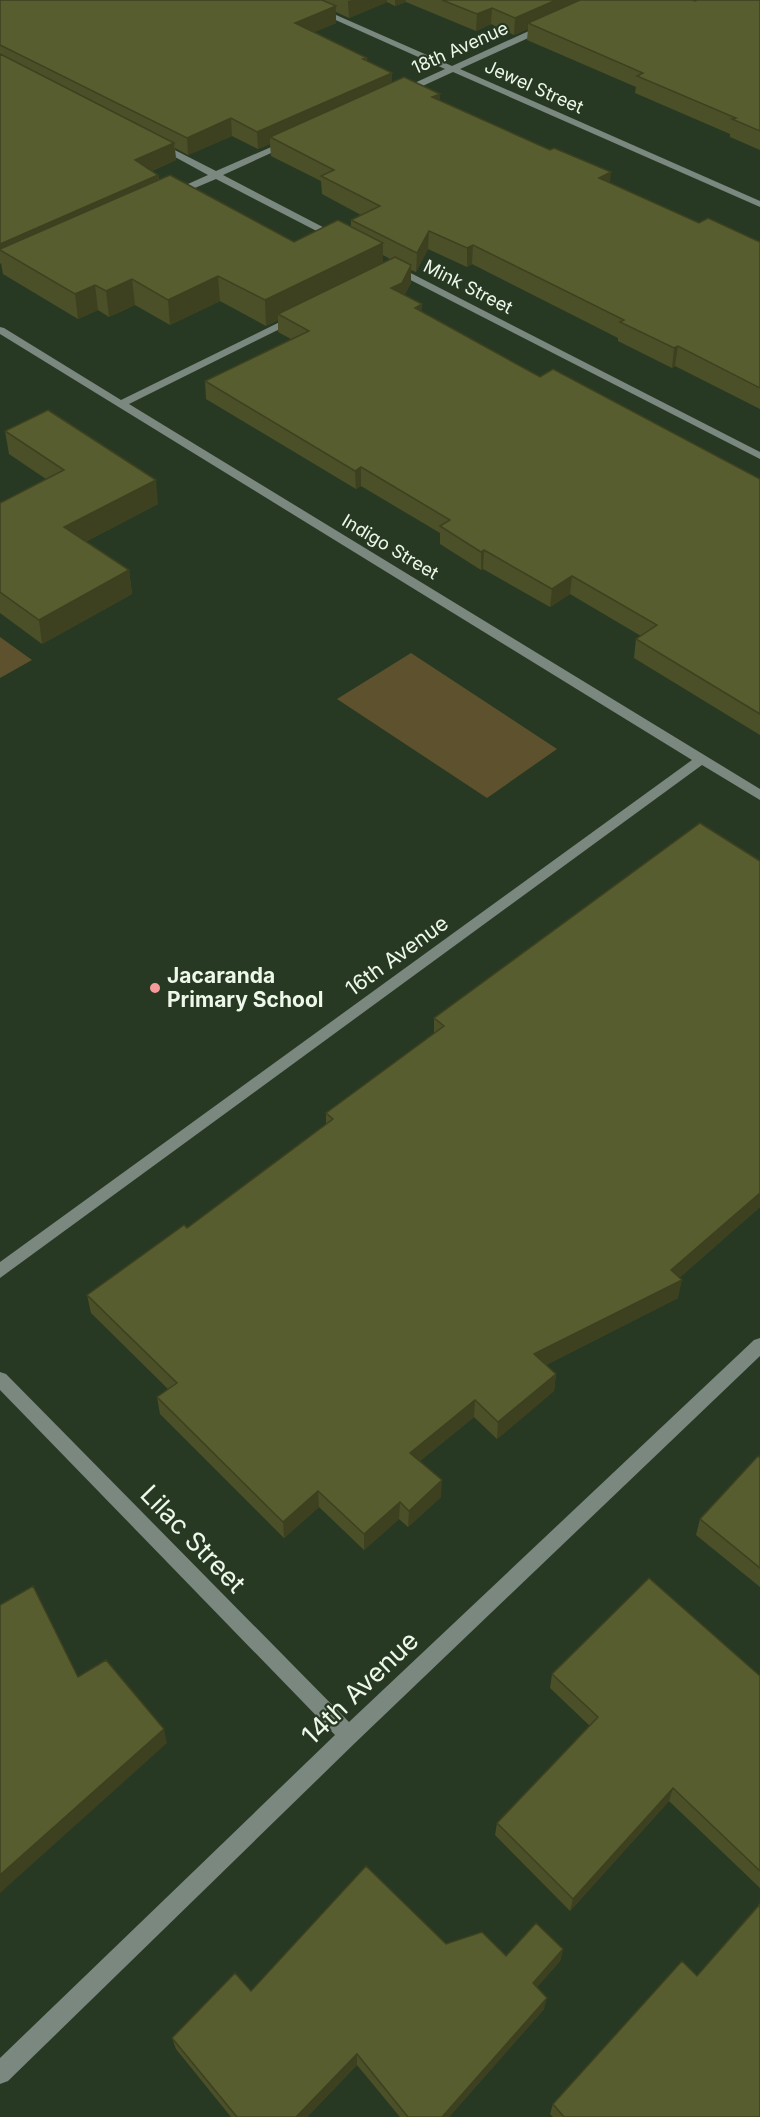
<svg xmlns="http://www.w3.org/2000/svg" width="760" height="2117" viewBox="0 0 760 2117" font-family="Inter,sans-serif">
<style>
.green{fill:#5e512d}
.lines{fill:none;stroke-linecap:round;stroke-linejoin:round}
.minor{fill:#7a8880;fill-rule:evenodd}
.wall{fill:#4b5028;fill-rule:evenodd}
.shaded-wall{fill:#3d4120}
.building{fill:#575d2e;stroke:#3d4120;stroke-width:1.5}
.poi-dot{fill:#f59b9a;stroke:#283923;stroke-width:2}
.labels{text-anchor:middle;stroke-width:4.5;stroke-linejoin:round;paint-order:stroke}
.far-street-label{font-size:18px;fill:#edf8ea;stroke:#283923}
.street-label{font-size:21px;fill:#edf8ea;stroke:#283923}
.poi-label{font-size:21px;font-weight:bold;fill:#edf8ea;stroke:#283923;text-anchor:start}
.near-street-label{font-size:26px;fill:#edf8ea;stroke:#283923}
</style>
<rect width="100%" height="100%" fill="#283923"/>
<path class="green" d="M0,637L32,660L0,678Z
M411,653L557,749L487,798L337,699Z"/>
<g class="lines">
<path class="minor" d="M291,0H302L452,66L542,25H548V29L460,69L760,201V207L453,72L403,95H397V91L445,69Z
M285,141L293,143L223,175L342,237V241H336L216,179L176,196H170V192L208,175L153,145L161,143L216,171Z
M395,265L760,452V459L391,270V266Z
M296,314L301,317L300,319L129,404L760,789V800L702,765L0,1278V1262L692,760L0,334V327L4,328L121,400Z
M760,1338V1356L356,1742L8,2081L0,2084V2058L335,1735L0,1390V1372L6,1374L349,1722L754,1340Z"/>
</g>
<path class="wall" d="M0,0H692L695,1L760,0V150L730,137V134L635,93L636,87L527,40L528,29L514,35L491,24L476,31L406,2L395,6L387,2L349,18L336,12V23L314,32L367,58V61L392,73V83L440,101L610,183L699,223L760,242V409L675,366L672,368L618,341V338L472,264L467,267L428,249L416,272L411,270V283L404,295L422,304L421,311L540,377L760,479V735L634,658L636,639L641,636L570,594L550,607L483,569L481,570L440,544V533L361,486L356,489L206,399L205,381L291,339L278,332V320L266,326L220,301L170,325L135,305L109,317L98,310L78,319L3,274L1,263L0,264ZM232,136L258,149L270,144L271,156L321,181L322,194L361,215L351,220V227L294,242L159,179L158,175L152,171L176,160L175,148L188,155ZM383,255L390,259L383,263Z
M5,431L158,504L85,542L129,570L132,594L42,644L0,613V503L46,479L9,454Z
M760,861V1207L679,1278L678,1298L546,1365L556,1374L554,1391L497,1439L474,1417L420,1461L441,1497L408,1527L399,1519L364,1550L319,1507L284,1538L160,1414L157,1397L168,1389L91,1313L87,1295L187,1228L326,1125V1113L434,1033V1018Z
M760,1458V1587L696,1535L700,1519Z
M552,1674L760,1676V1888L669,1801L570,1911L495,1835L497,1823L590,1726L550,1688Z
M446,1944L506,1956L563,1949L560,1961L537,1987L544,2009L449,2117H400L357,2065L307,2117H231L176,2049L172,2038L251,1991Z
M697,1976L760,2117H553L550,2114L553,2104Z"/>
<path class="shaded-wall" d="M352,0H387V2L349,18L348,1Z
M395,0H406V2L395,6Z
M556,0H592L528,23V29L514,35L515,18Z
M336,6V23L296,40L295,23Z
M492,8L491,24L476,31L477,14Z
M392,73V90L270,137V144L258,149L257,132Z
M440,94V112L432,97Z
M231,118L232,136L188,155L187,138Z
M174,143L176,160L136,178L135,160Z
M611,172L609,191L599,178Z
M158,175L160,193L0,250V244Z
M429,231L428,249L416,272L417,253Z
M383,243V268L278,314V320L266,326L265,300Z
M473,245L472,264L467,267V248Z
M411,265V283L402,301L391,288Z
M218,276L220,301L170,325L168,300Z
M132,279L135,305L109,317L106,291Z
M95,285L98,310L78,319L75,294Z
M422,304L421,322L415,308Z
M678,346L675,366L672,368L674,348Z
M361,467V486L356,489L355,471Z
M156,480L158,504L67,551L64,527Z
M484,550L483,569L481,570V552Z
M129,570L132,594L42,644L39,620Z
M572,576L570,594L550,607L552,589Z
M760,1193V1207L670,1286L682,1280L678,1298L532,1372L534,1354L671,1270Z
M556,1374L554,1391L497,1439L498,1422Z
M475,1400L474,1417L410,1469V1453Z
M442,1480L441,1497L408,1527L409,1511Z
M318,1491L319,1507L284,1538L283,1522Z
M400,1502L399,1519L364,1550V1534Z
M164,1729L167,1743L0,1893V1875Z
M673,1788L669,1801L570,1911L573,1899Z
M563,1949L560,1961L530,1995L533,1983Z
M547,1998L544,2009L449,2117H442Z
M357,2054V2065L307,2117H296Z"/>
<path class="building" d="M0,0H322L336,6L295,23L367,58L363,59L392,73L257,132L231,118L187,138L0,45Z
M442,0H556L515,18L492,8L477,14Z
M580,0H692L695,1L697,0H760V131L732,119L736,118L637,76L643,73L528,23Z
M0,54L174,143L135,160L158,175L0,244Z
M404,77L440,94L432,97L550,150L554,148L611,172L599,178L699,223L708,218L760,242V388L678,346L674,348L620,322L624,320L473,245L467,248L429,231L417,253L351,220L380,206L321,176L334,170L270,137Z
M170,175L294,242L338,220L383,243L265,300L218,276L168,300L132,279L106,291L95,285L75,294L0,250V249Z
M395,257L411,265L402,283L391,288L422,304L415,308L540,377L553,369L760,479V714L636,639L657,625L572,576L552,589L484,550L481,552L440,526L450,520L361,467L355,471L205,381L309,331L278,314Z
M48,410L156,480L64,527L129,570L39,620L0,592V503L64,470L5,431Z
M700,823L760,861V1193L671,1270L682,1280L534,1354L556,1374L498,1422L475,1400L410,1453L442,1480L409,1511L400,1502L364,1534L318,1491L283,1522L157,1397L177,1383L87,1295L184,1225L187,1228L333,1119L326,1113L444,1026L434,1018Z
M758,1456L760,1458V1568L700,1519Z
M649,1578L760,1676V1871L673,1788L573,1899L497,1823L598,1717L552,1674Z
M33,1586L78,1677L106,1660L164,1729L0,1875V1605Z
M366,1866L446,1944L482,1932L506,1956L536,1923L563,1949L533,1983L547,1998L442,2117H408L357,2054L296,2117H237L172,2038L235,1973L251,1991Z
M760,1904V2117H564L553,2104L682,1961L697,1976Z"/>
<circle class="poi-dot" cx="155" cy="988" r="6"/>
<g class="labels">
<g class="far-street-label">
<text transform="translate(460 48) rotate(-24)" y="6">18th Avenue</text>
<text transform="translate(534 87) rotate(24)" y="6">Jewel Street</text>
<text transform="translate(468 287) rotate(27)" y="6">Mink Street</text>
<text transform="translate(390 547) rotate(31)" y="6">Indigo Street</text>
</g>
<g class="street-label">
<text transform="translate(397 956) rotate(-36)" y="7">16th Avenue</text>
</g>
<g class="poi-label">
<text x="167" y="983">Jacaranda<tspan x="167" dy="24">Primary School</tspan></text>
</g>
<g class="near-street-label">
<text transform="translate(193 1539) rotate(46)" y="9">Lilac Street</text>
<text transform="translate(360 1688) rotate(-44)" y="9">14th Avenue</text>
</g>
</g>
</svg>
